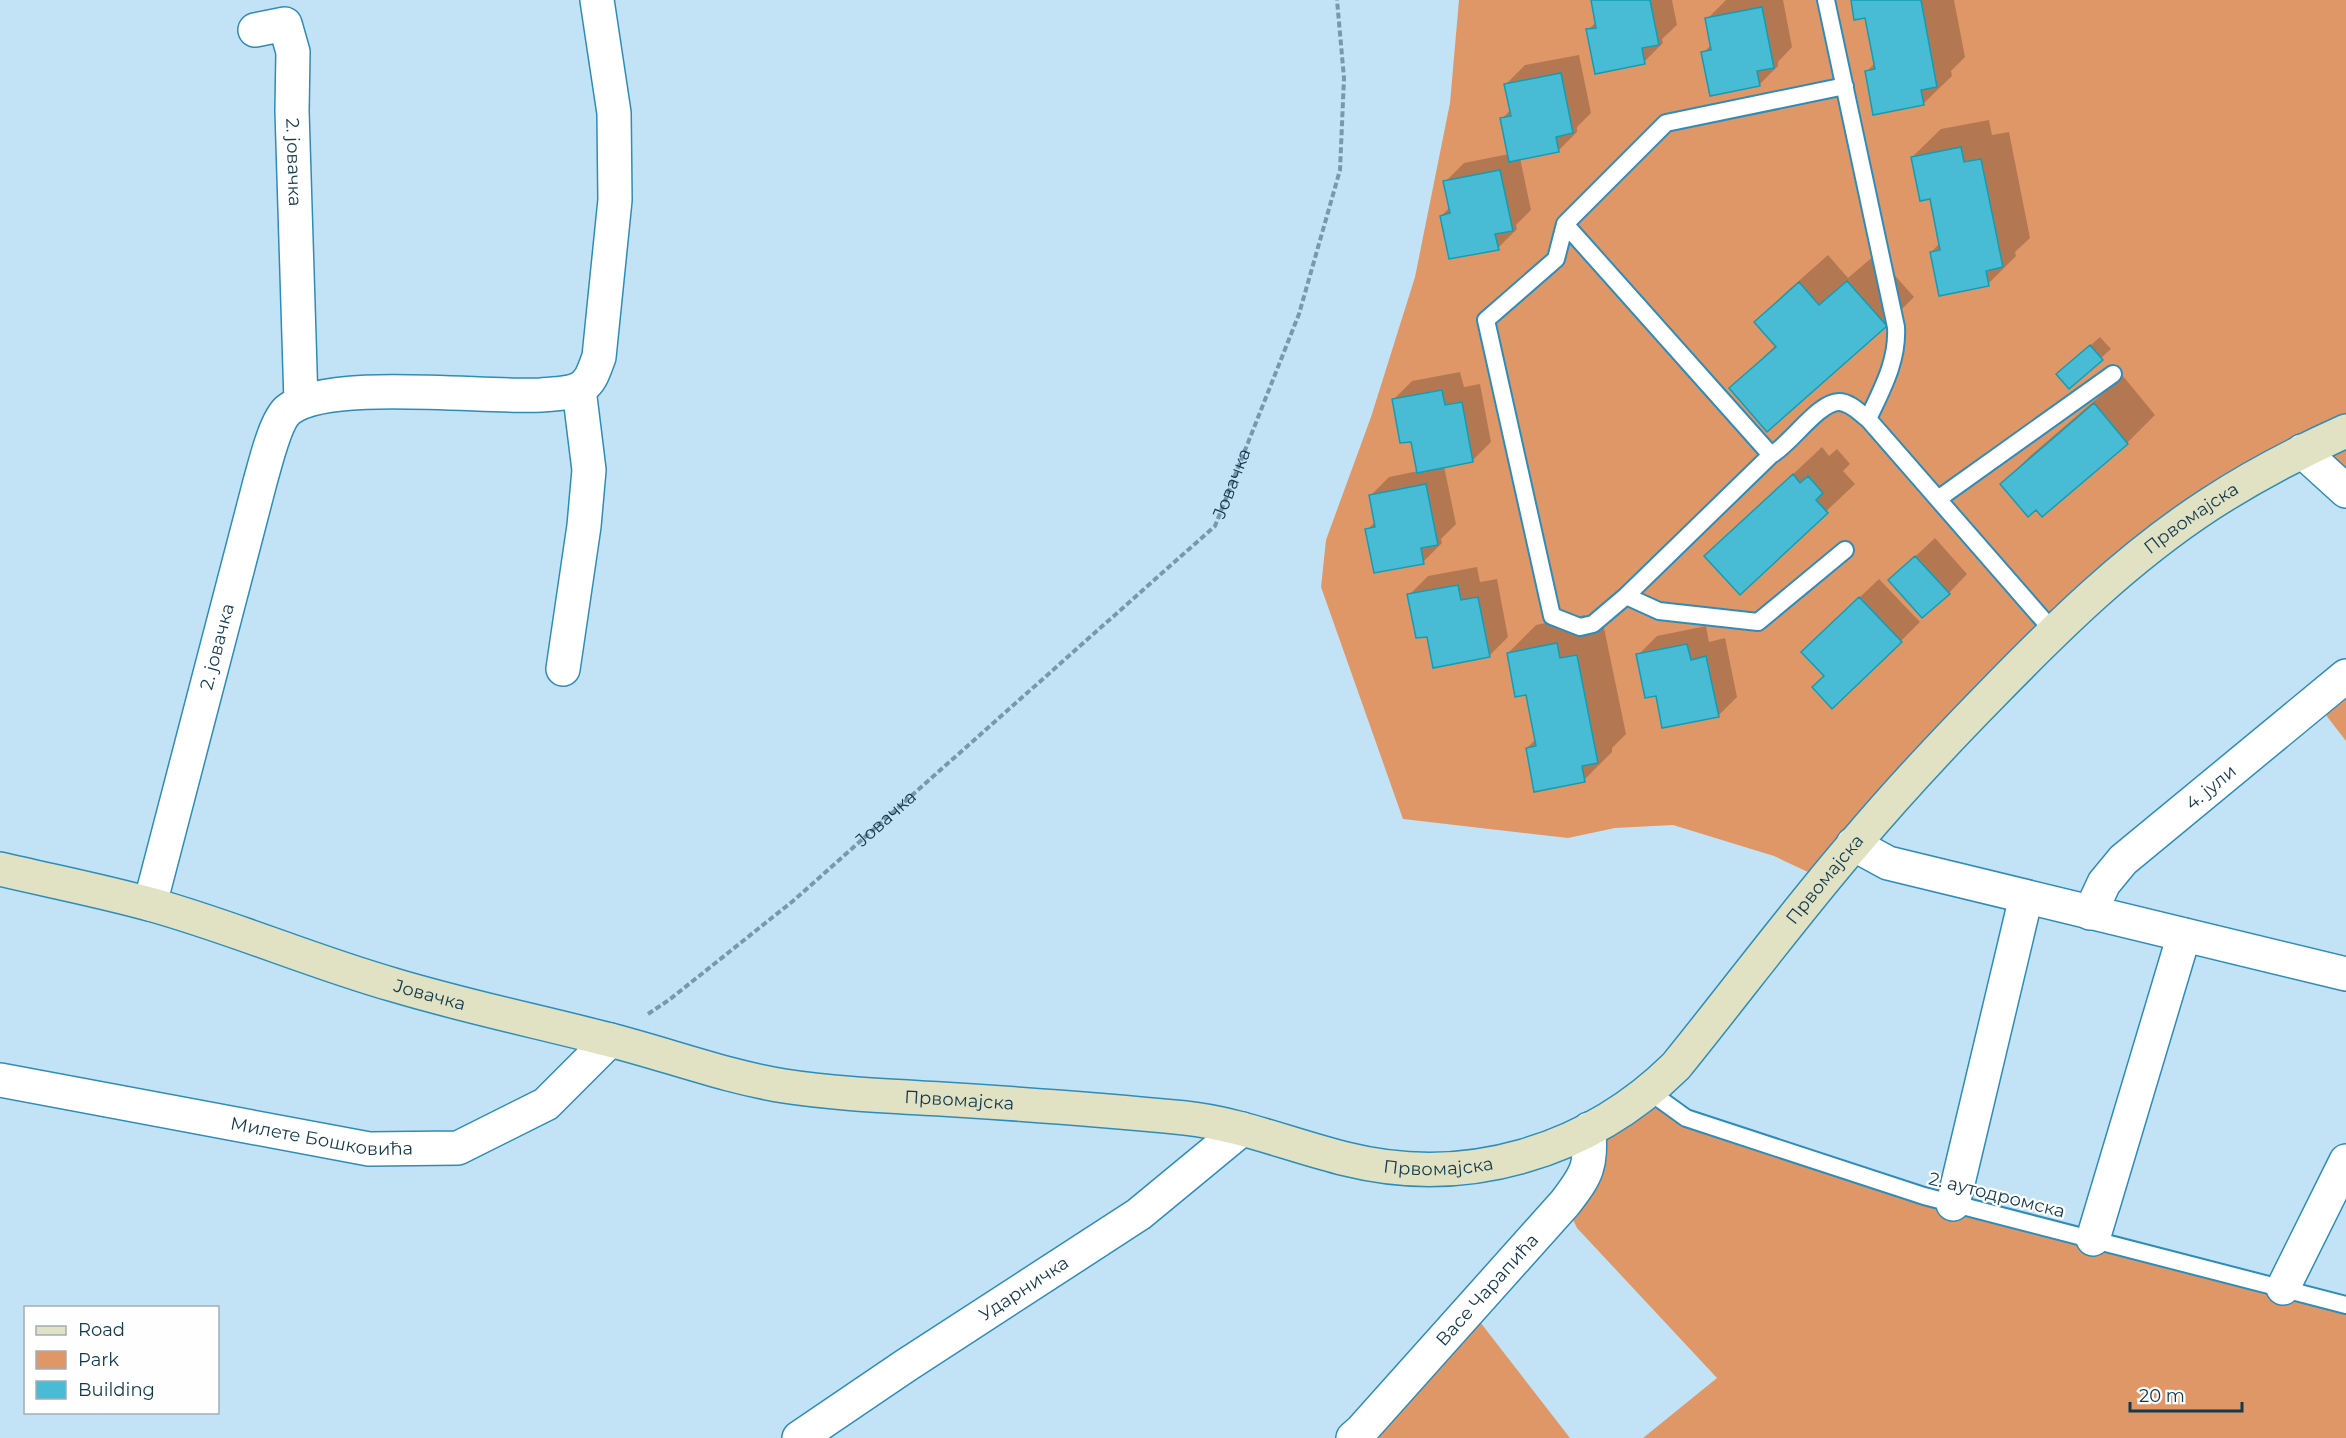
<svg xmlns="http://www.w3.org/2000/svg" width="2346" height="1438" viewBox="0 0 2346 1438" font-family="Montserrat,sans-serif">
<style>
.green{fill:#e09767}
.shadow{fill:#0003}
.building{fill:#47bcd4;stroke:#159cb3;stroke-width:1.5}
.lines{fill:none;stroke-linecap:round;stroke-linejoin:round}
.service-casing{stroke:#2f8cb9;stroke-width:20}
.minor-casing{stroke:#2f8cb9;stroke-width:36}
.secondary-casing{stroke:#2f8cb9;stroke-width:36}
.path{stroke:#7699ac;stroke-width:4;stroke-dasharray:6 3;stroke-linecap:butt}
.service{stroke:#fff;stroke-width:16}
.minor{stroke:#fff;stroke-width:33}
.secondary{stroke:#e0e2c3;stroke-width:33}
.labels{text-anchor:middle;stroke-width:4.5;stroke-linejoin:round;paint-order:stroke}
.street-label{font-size:18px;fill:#13394c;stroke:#fefefe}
</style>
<rect width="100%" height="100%" fill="#c2e3f6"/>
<path class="green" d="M1459,0H2346V491L2302,451L2197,513L1825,880L1774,856L1673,825L1615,828L1568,838L1403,819L1321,587L1326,540L1371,417L1415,277L1450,103Z
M2346,676V741L2315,701Z
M1650,1092L1665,1104L1924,1196L2346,1305V1438H1643L1717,1378L1577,1228L1565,1203L1589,1129Z
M1470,1309L1570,1438H1353Z"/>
<path class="shadow" d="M1593,0H1672L1677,25L1662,39L1663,43L1644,62L1588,30L1597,21Z
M1726,0H1783L1792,47L1778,62V66L1759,85L1703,53L1712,44L1707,19Z
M1852,0H1954L1965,57L1951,71L1952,76L1923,104L1866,72L1875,63L1866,17Z
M1579,55L1591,113L1577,127V132L1558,151L1520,158L1531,210L1516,225L1517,229L1498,248L1441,216L1450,207L1445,182L1464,163L1509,154L1502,119L1511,109L1506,84L1525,65Z
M1989,120L1992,135L2009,132L2030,238L2015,252L2016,256L1988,284L1931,252L1940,243L1931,197L1912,157L1941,129Z
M1876,254L1914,297L1886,325L1731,388L1776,345L1756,322L1784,294L1828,255L1848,278Z
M2100,337L2111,349L2069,387L2068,365Z
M1460,372L1464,387L1480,384L1491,442L1472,461L1444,466L1456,524L1441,539L1442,543L1423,562L1367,530L1376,521L1370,496L1389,477L1418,471L1412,440L1393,400L1412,381Z
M2123,376L2155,415L2127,443L2043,515L2037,508L2002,484L2030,456Z
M1822,447L1829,456L1837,449L1850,464L1843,471L1855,484L1740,593L1706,556Z
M1935,538L1967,574L1949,593L1890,580Z
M1477,567L1480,582L1497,579L1508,637L1489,656L1428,635L1409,595L1428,576Z
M1879,579L1920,622L1901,641L1826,675L1822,633Z
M1585,615L1588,631L1604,628L1626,734L1612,748V752L1584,780L1527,748L1536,739L1527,693L1508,653L1536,625Z
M1706,626L1709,642L1725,638L1737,697L1718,716L1657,695L1638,655L1657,636Z"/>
<path class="building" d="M1591,0H1650L1659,45L1642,48L1645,64L1595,74L1586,29L1596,28Z
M1851,0H1921L1937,87L1921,90L1924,105L1873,115L1865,71L1875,69L1865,18L1854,20Z
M1762,7L1774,68L1757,71L1760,86L1710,96L1701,52L1711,50L1705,18Z
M1561,73L1573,133L1556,137L1559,152L1509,162L1500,118L1511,116L1504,84Z
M1961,147L1964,162L1981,159L2003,267L1986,271L1989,286L1939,296L1930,252L1940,250L1930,199L1920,201L1911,157Z
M1500,170L1513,231L1495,234L1499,250L1449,259L1440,216L1450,213L1443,181Z
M1847,281L1887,326L1767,432L1729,388L1776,347L1754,322L1799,282L1819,305Z
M2090,345L2103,360L2069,389L2056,374Z
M1442,390L1445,405L1462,402L1473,462L1417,473L1411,442L1400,443L1392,399Z
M2094,403L2128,444L2042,517L2036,510L2028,517L2000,484Z
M1793,474L1800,483L1808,476L1823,493L1816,500L1828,513L1740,595L1704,556Z
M1426,484L1438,545L1421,548L1424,564L1374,573L1365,529L1375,527L1369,495Z
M1915,556L1950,594L1922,618L1888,580Z
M1458,585L1461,600L1478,597L1490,657L1433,668L1427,637L1416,638L1407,594Z
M1859,597L1902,642L1832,709L1812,687L1824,676L1801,652Z
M1557,643L1560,658L1577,655L1598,763L1582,766L1585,782L1534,792L1526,748L1536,746L1526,695L1515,697L1507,653Z
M1687,644L1691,660L1706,656L1719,717L1662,728L1656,696L1645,698L1636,654Z"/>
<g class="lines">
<g class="service-casing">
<path id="service" d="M1826,0L1896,327C1898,361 1882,389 1868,419
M1845,86L1666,123L1565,224L1771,455C1790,445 1818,402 1839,402C1850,402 1860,413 1868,419L2053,631
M1565,224L1556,259L1486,320L1552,616L1580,627L1593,624L1626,596L1771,455
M1938,499L2113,374
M1626,596L1659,611L1758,622L1845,550
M1650,1092L1686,1118L1924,1196L2346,1305"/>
</g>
<g class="minor-casing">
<g id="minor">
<path id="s2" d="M255,30L285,24L293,52L292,111L301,402"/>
<path d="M2302,451L2346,491"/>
<path d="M563,669L584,526L589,470L579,389"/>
<path d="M1853,844L1888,863L2346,974"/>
<path id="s3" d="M150,904L260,482C265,465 275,421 288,410C327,378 485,398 541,395C552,394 571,394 581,388C592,380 594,370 599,357L615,200L614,113L597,0"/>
<path id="s4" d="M2090,913L2104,883L2123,860L2346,676"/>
<path id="s5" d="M0,1080L369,1149L458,1148L546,1104L610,1040"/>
<path d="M1953,1204L2026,897"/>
<path d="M2093,1239L2184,935"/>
<path d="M2283,1288L2346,1161"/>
<path id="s6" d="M799,1438L905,1366L1139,1214L1242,1129"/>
<path id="s7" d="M1353,1438L1361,1431L1565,1203C1588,1173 1591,1167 1589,1129"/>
</g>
</g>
<g class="secondary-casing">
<g id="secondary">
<path id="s8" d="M0,869C51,881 103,891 153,905C235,928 313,962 394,985C464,1006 536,1021 606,1039C666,1054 723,1076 784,1086C836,1094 889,1096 941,1099C1022,1104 1104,1110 1185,1118C1241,1124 1292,1146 1346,1159C1466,1189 1589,1152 1676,1066C1736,992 1793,915 1855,843C1897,793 1942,745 1988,698C2056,628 2127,558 2210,504C2253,476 2299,452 2346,431"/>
</g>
</g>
<path class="path" id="s1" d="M648,1014L669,1000L793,901L1215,526L1299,314L1340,170L1344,78L1337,0"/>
<use href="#service" class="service"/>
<use href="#minor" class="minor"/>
<use href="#secondary" class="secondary"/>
</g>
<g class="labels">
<g class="street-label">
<text dy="6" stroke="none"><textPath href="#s2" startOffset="170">2. јовачка</textPath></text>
<text dy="6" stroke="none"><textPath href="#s1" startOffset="794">Јовачка</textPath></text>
<text dy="6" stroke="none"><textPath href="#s8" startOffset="2496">Првомајска</textPath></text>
<text dy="6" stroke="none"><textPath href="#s3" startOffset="266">2. јовачка</textPath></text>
<text dy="6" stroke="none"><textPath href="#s4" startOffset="177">4. јули</textPath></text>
<text dy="6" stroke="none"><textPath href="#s1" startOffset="308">Јовачка</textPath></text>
<text dy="6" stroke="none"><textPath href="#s8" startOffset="1980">Првомајска</textPath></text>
<text dy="6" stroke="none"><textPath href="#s8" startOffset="448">Јовачка</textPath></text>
<text dy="6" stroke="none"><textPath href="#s8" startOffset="990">Првомајска</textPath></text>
<text dy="6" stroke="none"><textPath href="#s5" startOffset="327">Милете Бошковића</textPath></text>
<text dy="6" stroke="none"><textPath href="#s8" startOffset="1476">Првомајска</textPath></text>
<text transform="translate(1997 1195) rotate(14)" y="6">2. аутодромска</text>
<text dy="6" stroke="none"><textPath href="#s6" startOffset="270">Ударничка</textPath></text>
<text dy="6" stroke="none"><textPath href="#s7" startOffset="200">Васе Чарапића</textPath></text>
</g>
</g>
<rect x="24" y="1306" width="195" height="108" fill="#fefefe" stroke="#a0afb7" stroke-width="1.5"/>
<rect x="36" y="1326" width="30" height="9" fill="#e0e2c3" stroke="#a0afb7" stroke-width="1.5"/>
<text x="78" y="1336" font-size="18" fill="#13394c">Road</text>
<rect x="36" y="1351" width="30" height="18" fill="#e09767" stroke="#a0afb7" stroke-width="1.5"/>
<text x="78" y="1366" font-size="18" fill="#13394c">Park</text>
<rect x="36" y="1381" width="30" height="18" fill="#47bcd4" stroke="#a0afb7" stroke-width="1.5"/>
<text x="78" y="1396" font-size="18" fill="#13394c">Building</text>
<path d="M2130 1402v9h112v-9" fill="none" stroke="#13394c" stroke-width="3"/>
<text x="2139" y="1402" font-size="18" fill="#13394c" stroke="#fefefe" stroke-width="4.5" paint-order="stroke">20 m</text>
</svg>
